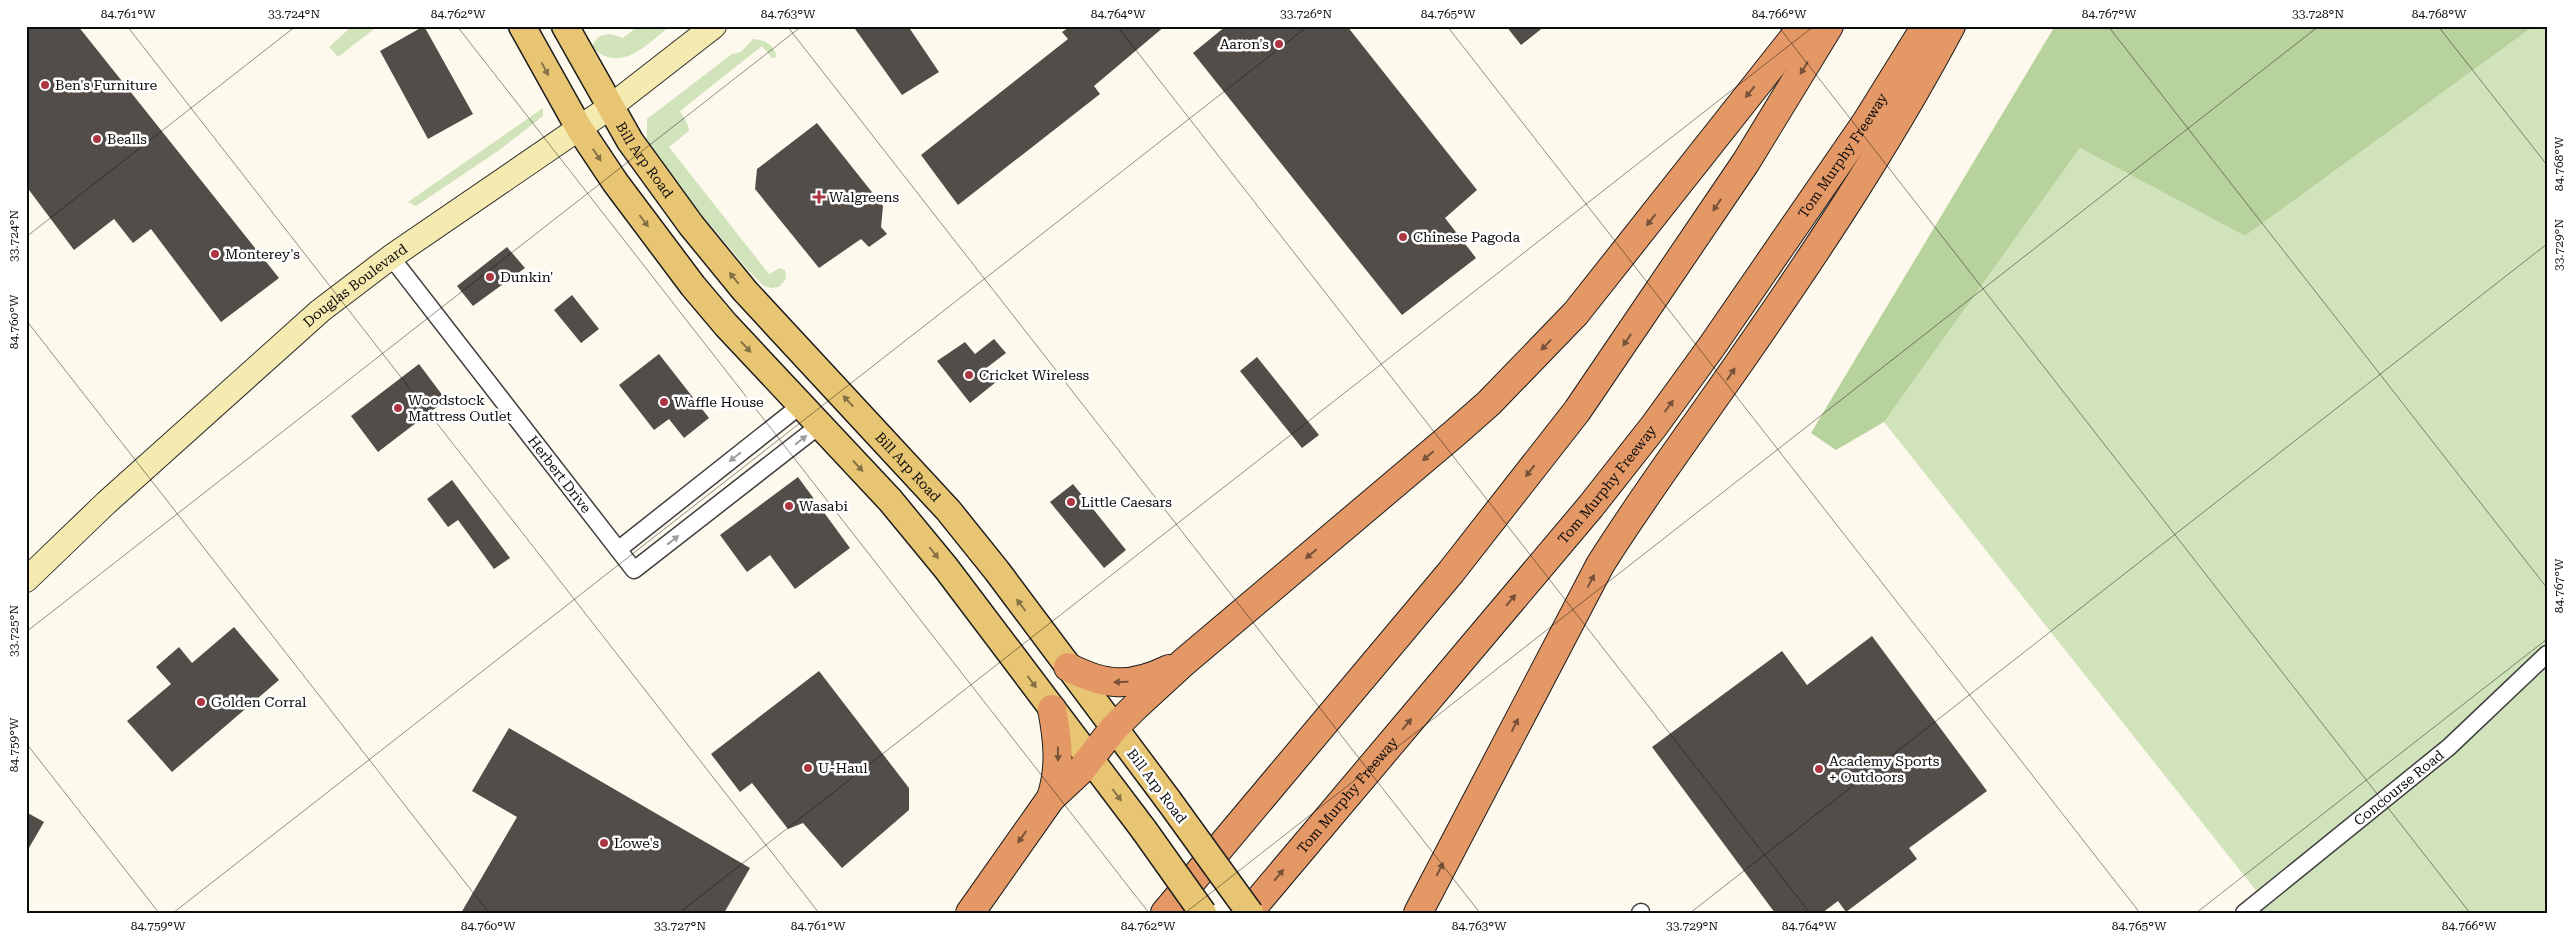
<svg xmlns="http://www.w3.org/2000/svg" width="2573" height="939" viewBox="0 0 2573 939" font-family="'Roboto Serif',serif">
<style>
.green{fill:#d1e3bb}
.forest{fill:#b7d29c}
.building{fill:#534d4a}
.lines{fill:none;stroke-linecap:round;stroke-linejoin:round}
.minor-casing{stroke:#3f3f3f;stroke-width:19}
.secondary-casing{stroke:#2e2e2e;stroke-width:26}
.primary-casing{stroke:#1d1d1d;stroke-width:29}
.motorway-casing{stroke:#1d1d1d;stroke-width:30}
.minor{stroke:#fff;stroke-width:16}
.secondary{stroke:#f5eaaf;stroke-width:24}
.primary{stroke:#e8c572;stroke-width:26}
.motorway{stroke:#e39865;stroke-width:28}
.primary-bridge-casing{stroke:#1d1d1d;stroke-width:29;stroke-linecap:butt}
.primary-bridge{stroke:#e8c572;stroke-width:26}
.oneway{fill:#785238}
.oneway2{fill:#857244}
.oneway3{fill:#9e9e9e}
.ticks{fill:none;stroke:#0c0c0c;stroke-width:1;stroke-opacity:0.45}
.poi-dot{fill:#ab3540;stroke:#fff;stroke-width:2}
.labels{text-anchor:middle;stroke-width:5;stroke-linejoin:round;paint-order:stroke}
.poi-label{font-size:14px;fill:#0c0c0c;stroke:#fff;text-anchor:start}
.street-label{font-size:14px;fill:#0c0c0c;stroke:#fff}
.neatline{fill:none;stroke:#0c0c0c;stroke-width:2}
.ticks-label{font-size:12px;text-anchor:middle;fill:#0c0c0c}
</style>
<rect width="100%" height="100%" fill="#fdf9ed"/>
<path class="green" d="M352,26H378L338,57L329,47Z
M638,26H670C647,44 621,75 592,47C598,32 609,32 623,38Z
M2534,26H2547V913H2244L2262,898L1884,422L2080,148L2245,236Z
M753,39C766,40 773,44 777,57L772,58L762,46L680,111L688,125L689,131L669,147L769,274L780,268L785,270L786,279L779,287L772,288L764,286L749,271L696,208L647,140V119L732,54L741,52Z
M543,108V116L498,151L416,206L408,202Z"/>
<path class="forest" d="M2055,26H2534L2245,236L2080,148L1884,422L1836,450L1811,433Z"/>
<path class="building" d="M26,26H78L279,278L221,322L151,229L133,243L114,219L74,250L26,186Z
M424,26L473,114L428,139L380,51Z
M853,26H908L939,72L902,95Z
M1071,26H1165L1094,86L1100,94L958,205L921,155L1068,39L1062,32Z
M1226,26H1347L1477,190L1445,218L1476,258L1402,315L1193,53Z
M1506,26H1545L1521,45Z
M817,123L883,206L881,227L887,234L869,247L861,239L819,268L755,189L757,169Z
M507,247L525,268L473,306L457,286Z
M572,295L599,329L581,343L554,310Z
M994,339L1006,353L985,369L996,382L970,403L937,361L965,342L975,354Z
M659,354L709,418L684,438L669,419L654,430L619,385Z
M1257,357L1319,435L1302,448L1240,371Z
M419,364L446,400L378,452L351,416Z
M798,477L850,548L795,589L770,555L747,572L720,535Z
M452,480L510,558L494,569L458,520L448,527L427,499Z
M1073,484L1126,550L1104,568L1050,502Z
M234,627L279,680L172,772L127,721L171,684L156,667L179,647L192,663Z
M1872,636L1987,791L1909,848L1917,859L1846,912L1838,901L1822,913H1775L1652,747L1782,651L1807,685Z
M819,671L909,788V810L842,868L803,823L788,829L752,783L740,792L711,754Z
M509,728L750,868L724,913H461L517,817L472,791Z
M26,812L44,822L26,853Z"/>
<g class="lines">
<g class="minor-casing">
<g id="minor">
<path id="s1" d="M391,257L634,570L820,425"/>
<path d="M619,549L801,405"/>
<path d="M1640,913L1641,912"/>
<path id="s2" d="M2244,913L2449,747L2547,654"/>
</g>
</g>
<g class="secondary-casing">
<g id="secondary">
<path id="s3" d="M26,580L106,503L320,311L391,257L610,107L714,26"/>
</g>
</g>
<g class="primary-casing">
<g id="primary">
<path d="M522,26L579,128L615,182L693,286L726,325L890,500L946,568L1144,830"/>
<path id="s4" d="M565,26L630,141L691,225L745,291L948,510L997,571L1169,801"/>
</g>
</g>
<g class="motorway-casing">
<g id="motorway">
<path d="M1068,667C1105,686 1130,688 1169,669"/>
<path d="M1051,798C1061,768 1058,740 1052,709"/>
<path d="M970,913L1051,798L1081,770L1114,728L1135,707L1184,662L1455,433L1489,403L1576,313L1803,26"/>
<path d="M1165,913L1451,572L1577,411L1746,162L1829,26"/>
<path id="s5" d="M1248,913L1591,506L1654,426L1712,346L1867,121L1926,26"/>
<path d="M1418,913L1600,565C1637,506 1678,450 1718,393C1801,275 1883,154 1951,26"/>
</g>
</g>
<use href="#minor" class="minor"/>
<use href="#secondary" class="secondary"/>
<use href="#primary" class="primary"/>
<use href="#motorway" class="motorway"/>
<g class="primary-bridge-casing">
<path id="primary-bridge" d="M1169,801L1250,913
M1144,830L1203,913"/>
</g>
<use href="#primary-bridge" class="primary-bridge"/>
</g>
<defs><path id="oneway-solid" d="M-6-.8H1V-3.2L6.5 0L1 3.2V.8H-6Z" transform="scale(1.25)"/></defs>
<g class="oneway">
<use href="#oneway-solid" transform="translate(1804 68) rotate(122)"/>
<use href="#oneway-solid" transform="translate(1750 92) rotate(129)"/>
<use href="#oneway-solid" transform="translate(1717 205) rotate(124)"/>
<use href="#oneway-solid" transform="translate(1651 220) rotate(128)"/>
<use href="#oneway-solid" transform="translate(1627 340) rotate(124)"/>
<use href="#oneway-solid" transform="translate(1546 345) rotate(134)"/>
<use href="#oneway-solid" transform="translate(1731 374) rotate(-56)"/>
<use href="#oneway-solid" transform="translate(1669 406) rotate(-54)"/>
<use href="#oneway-solid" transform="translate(1428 456) rotate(140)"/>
<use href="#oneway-solid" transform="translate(1530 471) rotate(128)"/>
<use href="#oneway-solid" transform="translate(1311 554) rotate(140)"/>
<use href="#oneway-solid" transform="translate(1591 581) rotate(-62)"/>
<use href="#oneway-solid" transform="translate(1511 600) rotate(-50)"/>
<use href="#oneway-solid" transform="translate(1121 682) rotate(179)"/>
<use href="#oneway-solid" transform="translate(1407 724) rotate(-50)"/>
<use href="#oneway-solid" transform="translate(1515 725) rotate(-63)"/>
<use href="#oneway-solid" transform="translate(1058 754) rotate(89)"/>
<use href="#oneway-solid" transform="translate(1022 837) rotate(125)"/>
<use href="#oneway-solid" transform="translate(1440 869) rotate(-63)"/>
<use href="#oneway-solid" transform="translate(1279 875) rotate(-50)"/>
</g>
<g class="oneway2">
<use href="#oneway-solid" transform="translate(545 69) rotate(62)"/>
<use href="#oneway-solid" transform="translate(597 155) rotate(56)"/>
<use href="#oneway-solid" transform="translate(644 221) rotate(53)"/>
<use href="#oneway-solid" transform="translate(734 278) rotate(-129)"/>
<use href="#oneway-solid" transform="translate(746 347) rotate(47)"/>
<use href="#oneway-solid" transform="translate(848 401) rotate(-133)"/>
<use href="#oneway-solid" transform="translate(858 466) rotate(47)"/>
<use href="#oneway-solid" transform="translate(934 553) rotate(51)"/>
<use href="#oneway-solid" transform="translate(1021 605) rotate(-127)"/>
<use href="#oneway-solid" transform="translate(1032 682) rotate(53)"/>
<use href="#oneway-solid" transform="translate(1117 795) rotate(53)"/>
</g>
<g class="oneway3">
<use href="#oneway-solid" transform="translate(801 440) rotate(-38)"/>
<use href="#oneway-solid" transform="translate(735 457) rotate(142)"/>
<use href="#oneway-solid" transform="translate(673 540) rotate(-38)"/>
</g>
<path class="ticks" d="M127,26L819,913M457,26L1149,913M787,26L1480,913M1117,26L1810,913M1447,26L2140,913M1778,26L2470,913M2108,26L2547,588M2438,26L2547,165M26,237L296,26M26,320L489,913M26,632L802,26M26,743L159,913M173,913L1308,26M679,913L1814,26M1185,913L2319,26M1690,913L2547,244M2196,913L2547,639"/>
<g class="poi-dot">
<circle cx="1279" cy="44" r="5"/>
<circle cx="45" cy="85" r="5"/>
<circle cx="97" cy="139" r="5"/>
<path d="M816.5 189.5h5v5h5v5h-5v5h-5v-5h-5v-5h5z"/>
<circle cx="1403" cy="237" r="5"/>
<circle cx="215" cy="254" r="5"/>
<circle cx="490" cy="277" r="5"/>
<circle cx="969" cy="375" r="5"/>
<circle cx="664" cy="402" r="5"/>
<circle cx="398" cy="408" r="5"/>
<circle cx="1071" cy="502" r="5"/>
<circle cx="789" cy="506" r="5"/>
<circle cx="201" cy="702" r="5"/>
<circle cx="808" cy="768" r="5"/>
<circle cx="1819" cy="769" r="5"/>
<circle cx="604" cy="843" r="5"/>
</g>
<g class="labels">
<g class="poi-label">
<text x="1269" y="49" text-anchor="end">Aaron's</text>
<text x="55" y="90">Ben's Furniture</text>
<text x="107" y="144">Bealls</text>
<text x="829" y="202">Walgreens</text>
<text x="1413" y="242">Chinese Pagoda</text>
<text x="225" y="259">Monterey's</text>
<text x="500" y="282">Dunkin'</text>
<text x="979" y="380">Cricket Wireless</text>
<text x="408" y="405">Woodstock<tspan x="408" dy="16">Mattress Outlet</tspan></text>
<text x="674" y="407">Waffle House</text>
<text x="1081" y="507">Little Caesars</text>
<text x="799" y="511">Wasabi</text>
<text x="211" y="707">Golden Corral</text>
<text x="1829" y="766">Academy Sports<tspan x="1829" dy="16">+ Outdoors</tspan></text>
<text x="818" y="773">U-Haul</text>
<text x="614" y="848">Lowe's</text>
</g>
<g class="street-label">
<text dy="5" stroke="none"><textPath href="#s5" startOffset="964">Tom Murphy Freeway</textPath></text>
<text dy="5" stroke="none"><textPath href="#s4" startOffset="156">Bill Arp Road</textPath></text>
<text dy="5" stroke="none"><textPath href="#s3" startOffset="442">Douglas Boulevard</textPath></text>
<text dy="5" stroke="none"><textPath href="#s4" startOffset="561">Bill Arp Road</textPath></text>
<text dy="5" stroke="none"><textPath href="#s1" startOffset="275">Herbert Drive</textPath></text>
<text dy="5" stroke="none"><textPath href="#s5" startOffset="559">Tom Murphy Freeway</textPath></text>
<text transform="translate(1157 786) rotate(53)" y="5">Bill Arp Road</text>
<text dy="5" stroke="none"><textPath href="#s2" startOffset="199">Concourse Road</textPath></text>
<text dy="5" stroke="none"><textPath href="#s5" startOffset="154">Tom Murphy Freeway</textPath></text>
</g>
</g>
<rect width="2573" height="939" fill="none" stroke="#ffffff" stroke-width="55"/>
<rect x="28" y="28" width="2518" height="884" class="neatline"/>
<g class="ticks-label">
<text x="128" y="18">84.761°W</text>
<text x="294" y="18">33.724°N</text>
<text x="458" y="18">84.762°W</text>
<text x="788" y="18">84.763°W</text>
<text x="1118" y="18">84.764°W</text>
<text x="1306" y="18">33.726°N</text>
<text x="1448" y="18">84.765°W</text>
<text x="1779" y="18">84.766°W</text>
<text x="2109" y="18">84.767°W</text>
<text x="2318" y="18">33.728°N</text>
<text x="2439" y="18">84.768°W</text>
<text transform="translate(2559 164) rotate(-90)" y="4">84.768°W</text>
<text transform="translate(14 236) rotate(-90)" y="4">33.724°N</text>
<text transform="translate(2559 245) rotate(-90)" y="4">33.729°N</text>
<text transform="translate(14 322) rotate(-90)" y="4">84.760°W</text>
<text transform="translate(2559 586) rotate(-90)" y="4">84.767°W</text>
<text transform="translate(14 631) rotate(-90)" y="4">33.725°N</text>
<text transform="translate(14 745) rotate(-90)" y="4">84.759°W</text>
<text x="158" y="930">84.759°W</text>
<text x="488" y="930">84.760°W</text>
<text x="680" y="930">33.727°N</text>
<text x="818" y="930">84.761°W</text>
<text x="1148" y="930">84.762°W</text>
<text x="1479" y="930">84.763°W</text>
<text x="1692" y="930">33.729°N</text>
<text x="1809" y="930">84.764°W</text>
<text x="2139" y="930">84.765°W</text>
<text x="2469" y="930">84.766°W</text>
</g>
</svg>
